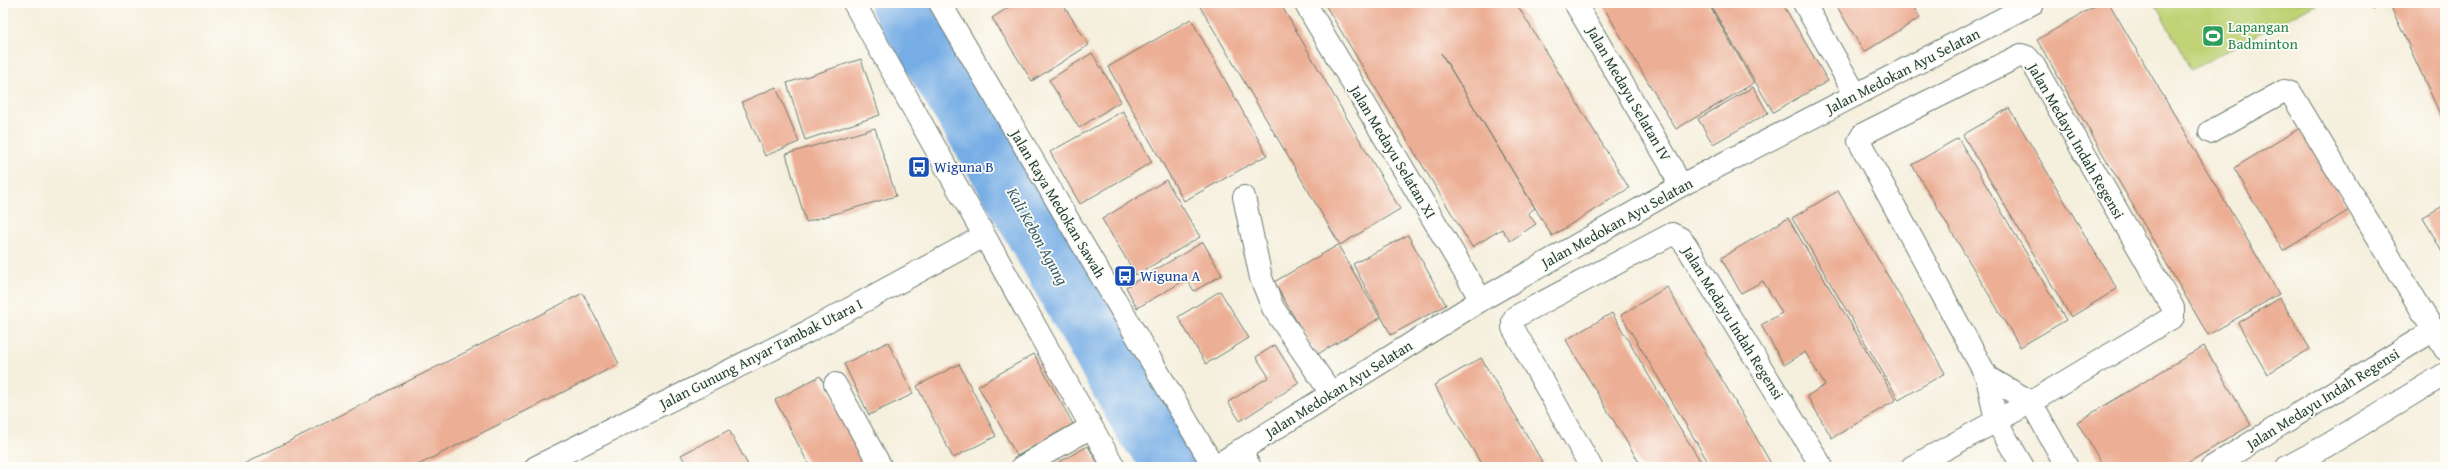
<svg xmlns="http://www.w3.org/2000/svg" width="2448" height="470" viewBox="0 0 2448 470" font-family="'Gentium Book Plus',serif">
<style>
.green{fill:#c0d275;stroke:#708854}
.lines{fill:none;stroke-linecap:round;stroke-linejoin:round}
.river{stroke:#76ade5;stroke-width:61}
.building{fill:#ecae94}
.street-casing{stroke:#6a7b6f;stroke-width:24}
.secondary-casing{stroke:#6a7b6f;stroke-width:24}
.street{stroke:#fff;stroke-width:22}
.secondary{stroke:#fff;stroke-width:22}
.labels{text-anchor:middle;stroke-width:3.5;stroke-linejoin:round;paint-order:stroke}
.leisure-label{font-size:15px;fill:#27864d;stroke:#fdfcf7;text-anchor:start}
.street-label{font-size:15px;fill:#1f3d34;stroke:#fdfcf7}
.transit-label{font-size:15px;fill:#164399;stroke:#fdfcf7;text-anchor:start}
.water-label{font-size:16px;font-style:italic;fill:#395f69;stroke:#fdfcf7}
</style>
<rect width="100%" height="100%" fill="#fdfcf7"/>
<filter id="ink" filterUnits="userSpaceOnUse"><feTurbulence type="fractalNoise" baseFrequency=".025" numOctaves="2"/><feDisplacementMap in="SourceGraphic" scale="8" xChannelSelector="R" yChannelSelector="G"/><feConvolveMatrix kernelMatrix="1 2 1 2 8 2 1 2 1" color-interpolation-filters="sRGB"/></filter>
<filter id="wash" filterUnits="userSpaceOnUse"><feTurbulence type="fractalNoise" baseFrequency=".012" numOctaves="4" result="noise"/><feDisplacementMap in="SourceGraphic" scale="16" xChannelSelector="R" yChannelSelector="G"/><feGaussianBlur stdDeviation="0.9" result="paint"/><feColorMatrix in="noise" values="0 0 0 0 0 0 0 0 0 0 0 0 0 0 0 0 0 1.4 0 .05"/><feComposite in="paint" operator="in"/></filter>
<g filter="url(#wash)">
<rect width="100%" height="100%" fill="#f5efdd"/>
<path class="green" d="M2155,3H2317L2191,70Z"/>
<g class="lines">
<path class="river" d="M901,3L1001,170L1146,427L1179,467"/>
</g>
<g id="blocks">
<path class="building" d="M1015,3H1062L1089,45L1032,81L992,18Z
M1198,3H1280L1400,209L1340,245Z
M1324,3H1516L1629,188L1552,236L1441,53L1535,208L1528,213L1536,224L1510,241L1502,229L1472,247Z
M1601,3H1708L1754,83L1676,129Z
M1709,3H1782L1828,81L1773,112Z
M1835,3H1911L1920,18L1864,52Z
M2100,3H2109L2279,294L2208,335L2037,40Z
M2370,3H2388L2373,10Z
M2389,3H2445V125L2402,31Z
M1191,19L1267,155L1184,201L1108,67Z
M1092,53L1121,101L1079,128L1049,80Z
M861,59L880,115L805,140L787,83Z
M776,87L799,142L765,156L742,102Z
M1753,87L1768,113L1713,144L1698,119Z
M2009,108L2117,289L2071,317L1963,135Z
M1123,111L1152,162L1080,204L1050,152Z
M875,128L896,196L806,222L786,154Z
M2300,128L2349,210L2283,251L2234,168Z
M1958,138L2066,320L2020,347L1912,165Z
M1166,180L1200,237L1136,275L1102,219Z
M1838,191L1945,373L1899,400L1792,218Z
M2445,205V253L2443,254L2423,217Z
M1788,218L1896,400L1832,438L1807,396L1825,385L1805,352L1784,365L1761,325L1782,313L1763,281L1741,293L1721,258Z
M1408,235L1446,305L1391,335L1353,264Z
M1203,242L1222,275L1194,291L1187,279L1137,308L1126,287Z
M1338,245L1380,318L1316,355L1274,282Z
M1667,287L1750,427L1773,467H1711L1621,315Z
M1220,291L1249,338L1206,364L1178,317Z
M583,293L619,364L434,457L414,467H238Z
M2280,298L2310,349L2267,374L2238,323Z
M1612,313L1675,420L1704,467H1642L1606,408L1566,340Z
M888,342L913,394L869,415L844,364Z
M1275,345L1299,383L1240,421L1228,402L1269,377L1256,357Z
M2204,346L2251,425L2181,467H2104L2077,422Z
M1034,354L1073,424L1017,456L978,386Z
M1481,358L1521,425L1545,467H1483L1434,385Z
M959,364L996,436L953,458L917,386Z
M820,376L868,467H810L775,400Z
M729,430L749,467H688L681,455Z
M1088,446L1100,467H1050Z"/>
</g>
</g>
<g filter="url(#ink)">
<use href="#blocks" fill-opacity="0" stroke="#6a7b6f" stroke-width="1"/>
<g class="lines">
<g class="street-casing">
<path id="street" d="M1305,3L1481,300
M1575,3L1670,164L1680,186
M1804,3L1856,95
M2210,132L2284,91L2291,93L2445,349
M1244,197L1261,278L1273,308L1331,393
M1987,377L1996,421L2023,467
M835,384L881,467
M1240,450L1250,467
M536,467L807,332L984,236
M1022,467L1091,427
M1591,467L1513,328V321L1515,317L1672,234L1680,238L1686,245L1822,467
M1912,467L2031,402L2173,317V308L2033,64L2027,57L2021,55L1863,134L1859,141L1987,377L2031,402L2067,467
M2212,467L2434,330
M2287,467L2326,446L2445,374"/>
</g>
<g class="secondary-casing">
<path id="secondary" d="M854,3L1114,467
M940,3L1214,467
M1214,467L1481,300L1680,186L2033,3"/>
</g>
<use href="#street" class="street"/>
<use href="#secondary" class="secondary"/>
</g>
</g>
<defs>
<g id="stadium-square" transform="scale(1.15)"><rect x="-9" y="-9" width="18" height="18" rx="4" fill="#2e9e5b" stroke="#fdfcf7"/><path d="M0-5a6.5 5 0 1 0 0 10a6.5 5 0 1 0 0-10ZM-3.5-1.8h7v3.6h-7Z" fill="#fff"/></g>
<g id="bus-square" transform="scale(1.15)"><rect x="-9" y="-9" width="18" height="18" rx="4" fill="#1a4fb4" stroke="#fdfcf7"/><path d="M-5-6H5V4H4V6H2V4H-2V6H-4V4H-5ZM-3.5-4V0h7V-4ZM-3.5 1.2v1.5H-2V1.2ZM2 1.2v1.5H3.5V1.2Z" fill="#fff"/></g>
</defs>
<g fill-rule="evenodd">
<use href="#stadium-square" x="2213" y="36"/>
<use href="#bus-square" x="919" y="167"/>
<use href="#bus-square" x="1125" y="276"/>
</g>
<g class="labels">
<g class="leisure-label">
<text x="2228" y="32">Lapangan<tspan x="2228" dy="17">Badminton</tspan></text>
</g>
<g class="street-label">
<text transform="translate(1903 71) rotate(-27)" y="5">Jalan Medokan Ayu Selatan</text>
<text transform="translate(1629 94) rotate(60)" y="5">Jalan Medayu Selatan IV</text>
<text transform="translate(2076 141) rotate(60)" y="5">Jalan Medayu Indah Regensi</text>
<text transform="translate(1393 152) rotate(59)" y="5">Jalan Medayu Selatan XI</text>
<text transform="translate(1058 204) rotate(59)" y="5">Jalan Raya Medokan Sawah</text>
<text transform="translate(1617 223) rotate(-29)" y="5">Jalan Medokan Ayu Selatan</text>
<text transform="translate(1733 323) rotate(58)" y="5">Jalan Medayu Indah Regensi</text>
<text transform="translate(761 354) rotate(-27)" y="5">Jalan Gunung Anyar Tambak Utara I</text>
<text transform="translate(1339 389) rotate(-32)" y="5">Jalan Medokan Ayu Selatan</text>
<text transform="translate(2323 399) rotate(-32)" y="5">Jalan Medayu Indah Regensi</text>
</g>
<g class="transit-label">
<text x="934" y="172">Wiguna B</text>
<text x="1140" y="281">Wiguna A</text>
</g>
<g class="water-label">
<text transform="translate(1038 236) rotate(61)" y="6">Kali Kebon Agung</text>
</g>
</g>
<rect width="2448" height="470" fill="none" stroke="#fdfcf7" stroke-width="16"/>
</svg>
